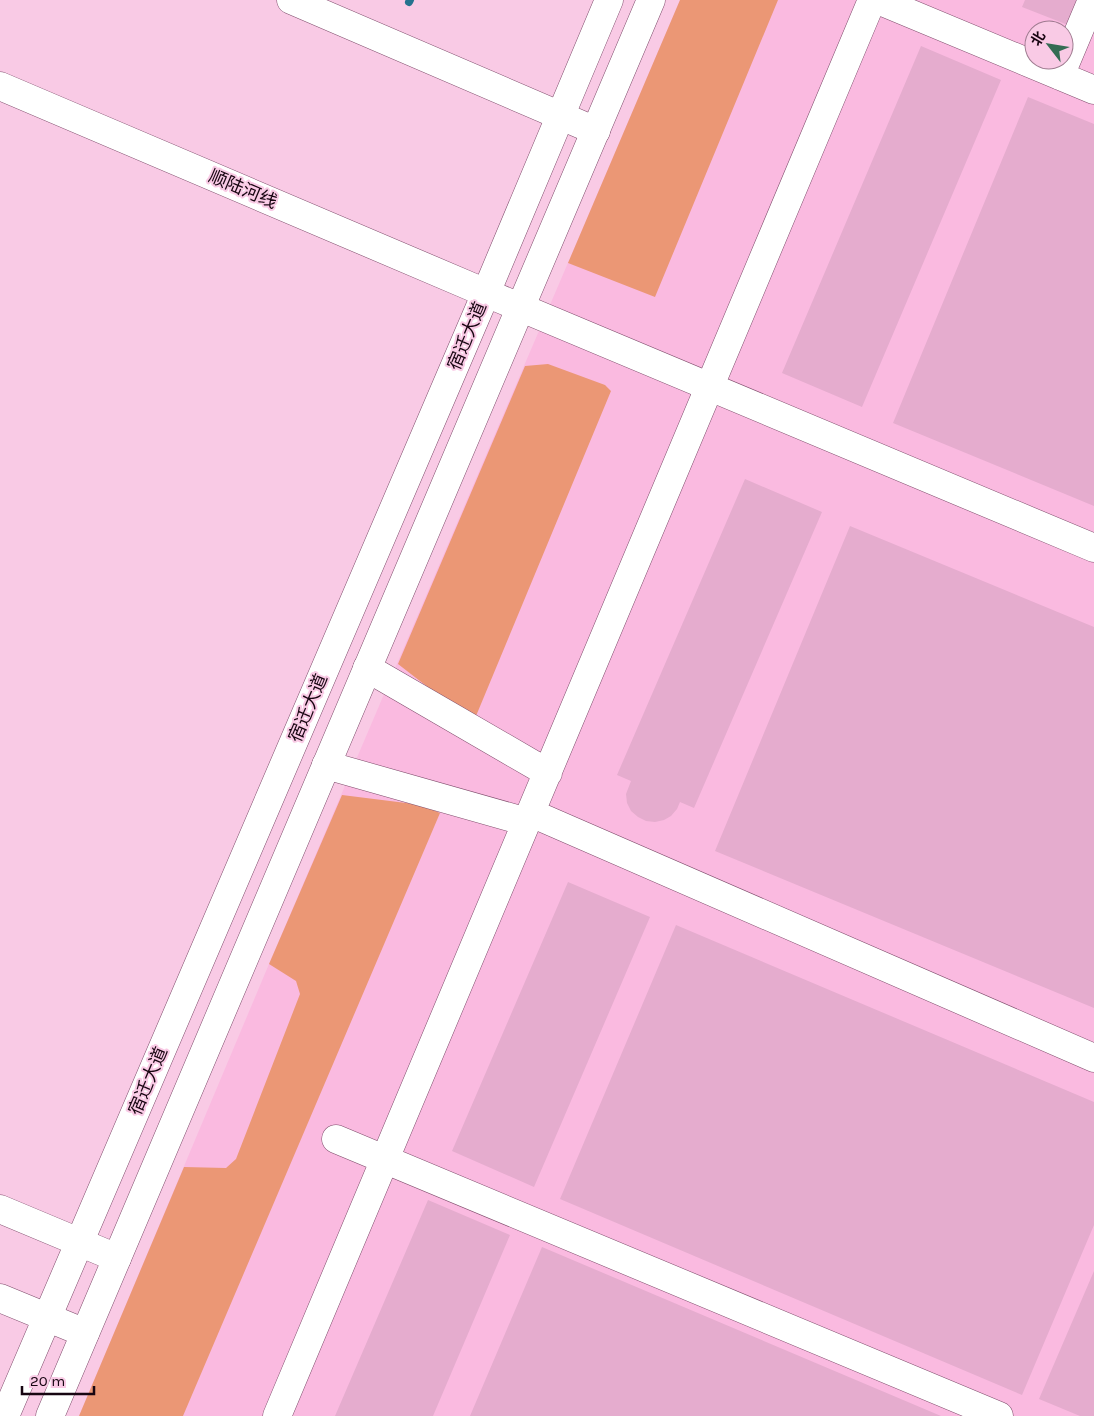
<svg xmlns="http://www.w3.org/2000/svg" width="1094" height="1416" viewBox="0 0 1094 1416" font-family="Karla,'Noto Sans SC',sans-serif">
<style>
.built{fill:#fabae0;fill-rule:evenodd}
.green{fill:#eb9775}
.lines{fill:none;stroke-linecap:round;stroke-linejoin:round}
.stream{stroke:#25728e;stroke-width:8}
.building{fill:#e5acce}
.minor-casing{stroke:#7f4d6c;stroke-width:29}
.major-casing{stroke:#7f4d6c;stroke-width:29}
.minor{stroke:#fff;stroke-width:28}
.major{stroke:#fff;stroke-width:28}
.labels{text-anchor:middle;stroke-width:4;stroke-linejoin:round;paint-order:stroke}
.street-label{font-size:18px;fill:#170511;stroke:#f9cae5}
</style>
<rect width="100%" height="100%" fill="#f9cae5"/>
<path class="built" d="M680,0H1094V1416H79L269,964ZM1034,30H1064V60H1034Z"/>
<path class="green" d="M680,0H778L655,297L568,263Z
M548,364L605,385L611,391L476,716H465L398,664L525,366Z
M342,795L422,805L440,813L183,1416H79L184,1167L226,1168L236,1159L300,994L296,981L269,964Z"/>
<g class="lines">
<path class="stream" d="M409,2L410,0"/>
</g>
<path class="building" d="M1025,0H1079L1068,25L1022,7Z
M921,46L1001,80L862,407L782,373Z
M1028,97L1094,124V506L893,423Z
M745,479L822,512L694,808L680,802L677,809L671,816L664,820L655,822L646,821L638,817L631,811L627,803L626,794L631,781L617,775Z
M850,526L1094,627V1008L715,851Z
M568,882L650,917L534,1187L452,1151Z
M676,925L1094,1102V1225L1022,1395L560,1199Z
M428,1200L510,1235L433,1416H335Z
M542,1247L941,1416H470Z
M1094,1271V1416H1080L1039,1399Z"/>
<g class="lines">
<g class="minor-casing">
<path id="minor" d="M291,0L596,131
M878,0L1094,90
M1060,76L1092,0
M0,86L486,293L1094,548
M367,668L548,773
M326,765L527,822
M531,813L1094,1058
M336,1139L999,1416
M0,1209L117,1258
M0,1298L85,1333
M277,1416L872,0"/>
</g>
<g class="major-casing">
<path id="major" d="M5,1416L486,293L609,0
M50,1416L651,0"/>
</g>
<use href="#minor" class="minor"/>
<use href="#major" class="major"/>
</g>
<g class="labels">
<g class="street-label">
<text transform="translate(243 189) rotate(23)" y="6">顺陆河线</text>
<text transform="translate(467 336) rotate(-67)" y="6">宿迁大道</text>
<text transform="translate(308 708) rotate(-67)" y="6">宿迁大道</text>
<text transform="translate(148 1081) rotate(-67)" y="6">宿迁大道</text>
</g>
</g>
<g transform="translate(1049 45) rotate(301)"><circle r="24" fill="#f9cae5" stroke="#9f7b90"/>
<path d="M0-4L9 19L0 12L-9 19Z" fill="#346c53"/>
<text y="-8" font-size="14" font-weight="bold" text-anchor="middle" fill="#170511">北</text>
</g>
<path d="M22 1386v8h72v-8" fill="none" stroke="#170511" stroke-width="2.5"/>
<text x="30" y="1386" font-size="15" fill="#170511" stroke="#f9cae5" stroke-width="4" paint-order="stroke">20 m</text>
</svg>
